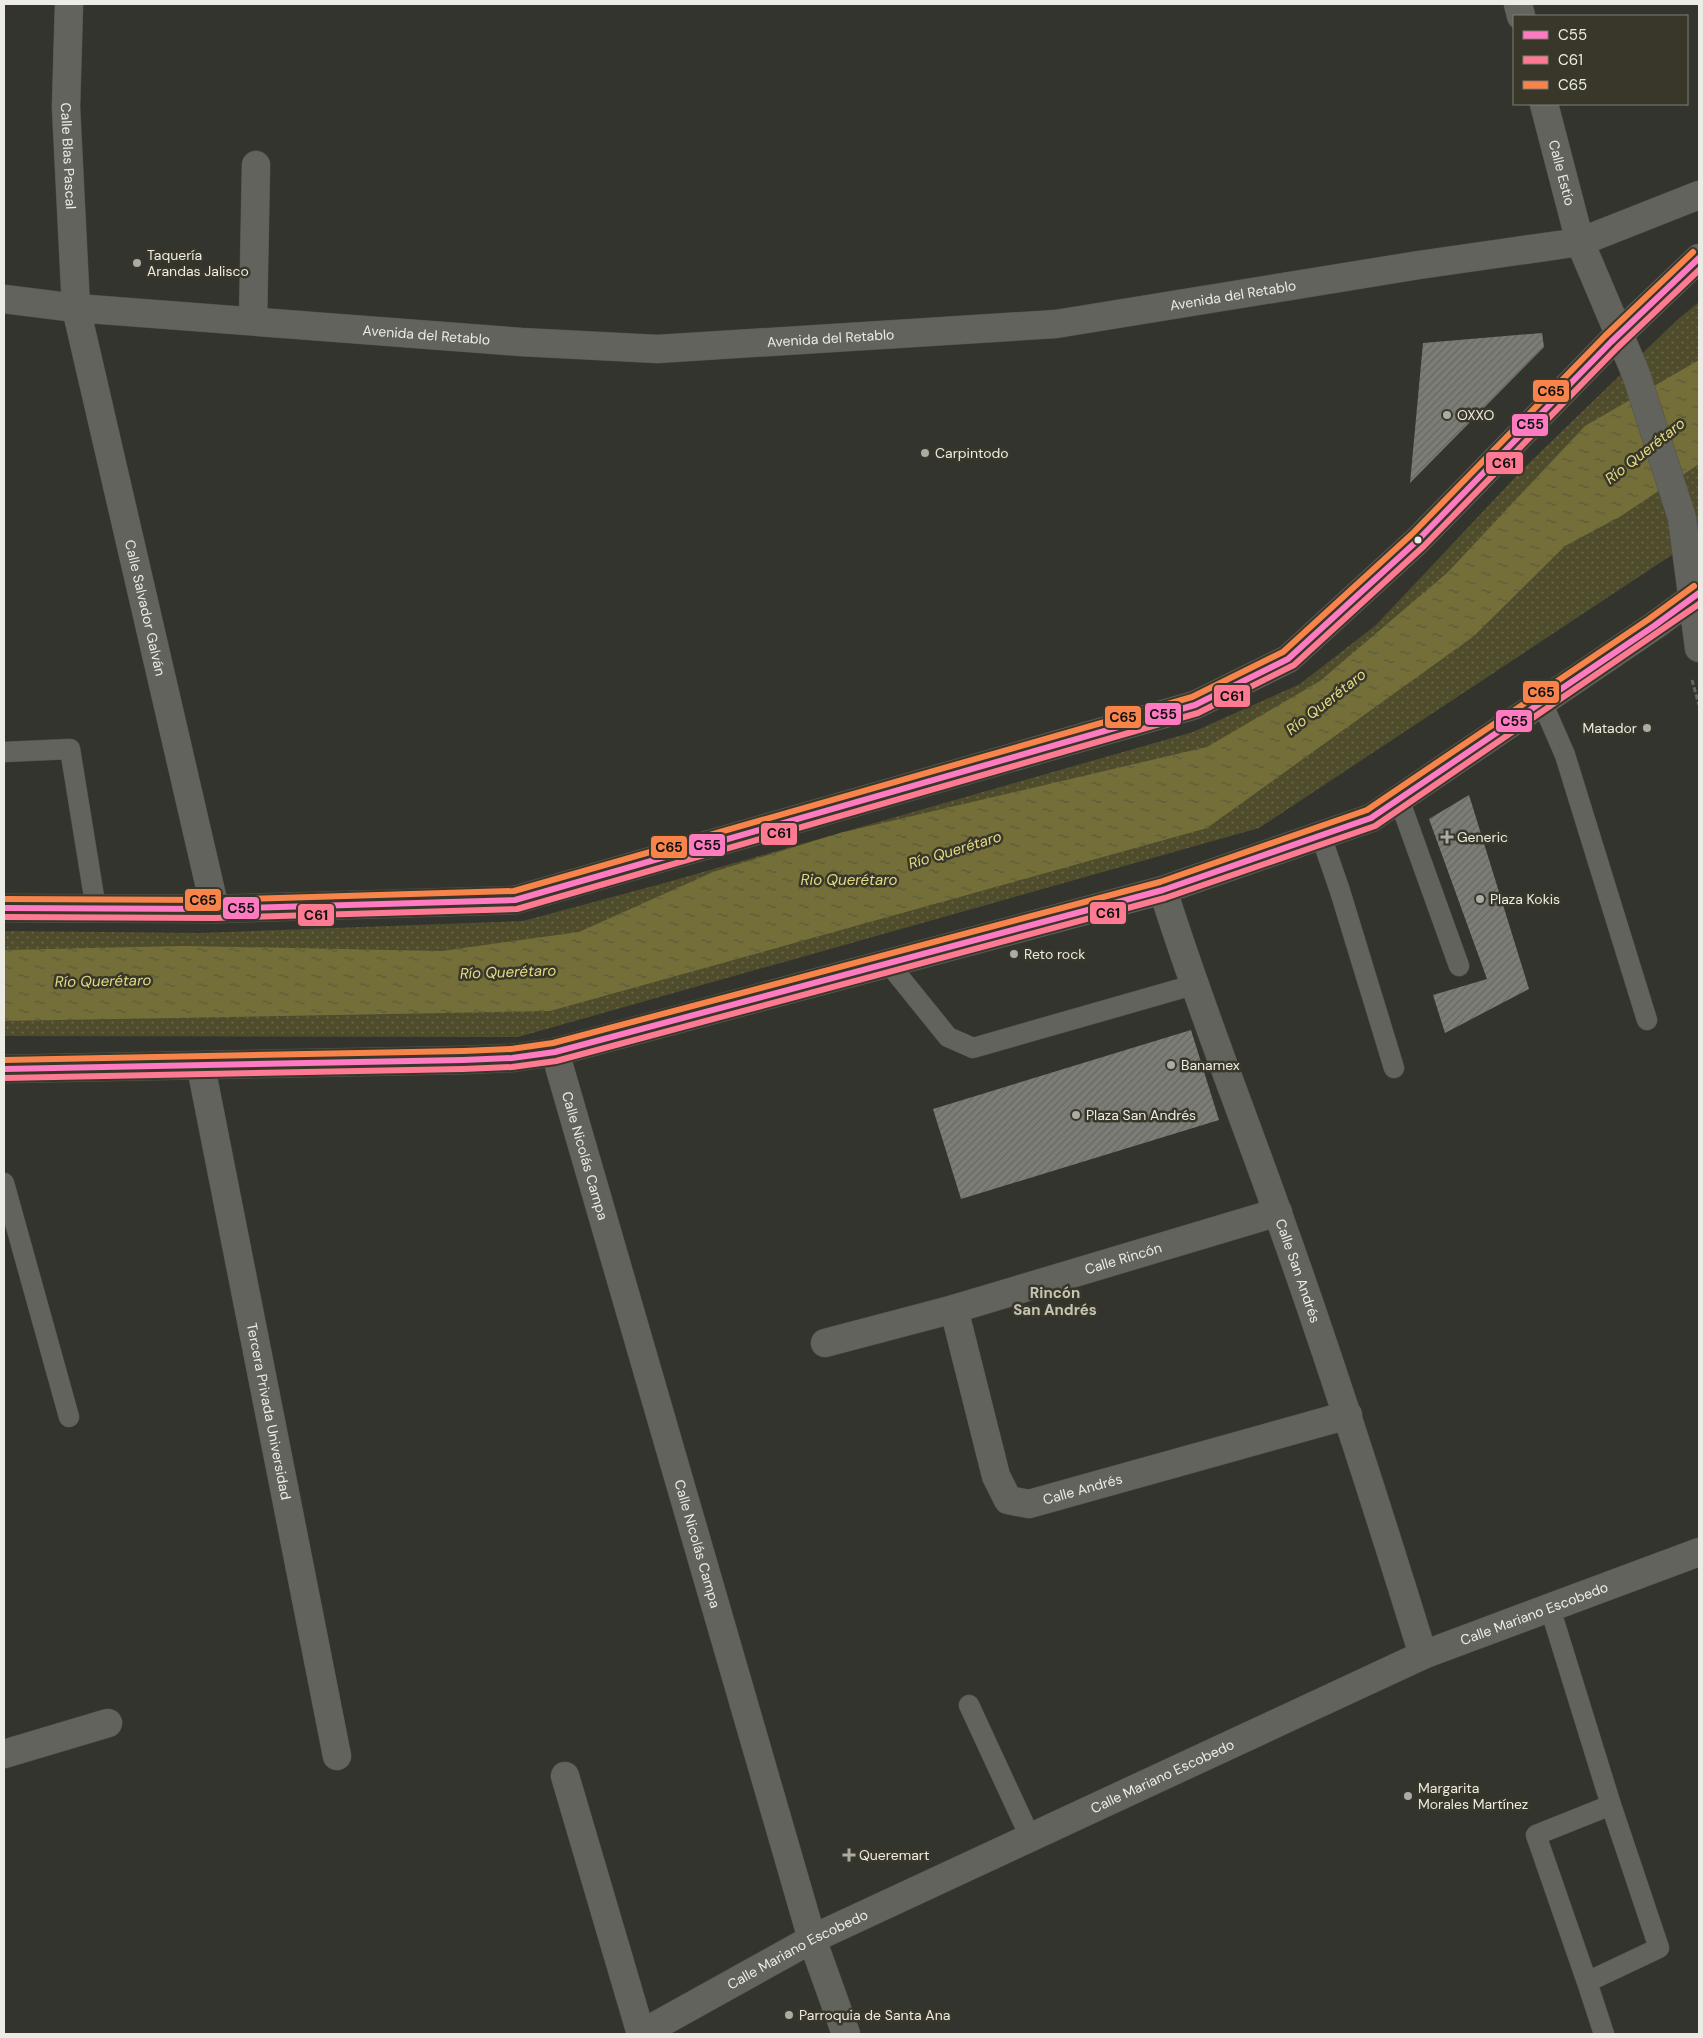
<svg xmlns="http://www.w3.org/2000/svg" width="1703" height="2038" viewBox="0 0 1703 2038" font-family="'DM Sans',sans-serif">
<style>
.garden{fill:url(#garden-dots)}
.water{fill:url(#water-ripples)}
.building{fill:url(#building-hatch)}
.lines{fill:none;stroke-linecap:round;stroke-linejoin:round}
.lane-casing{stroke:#52524c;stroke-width:21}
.street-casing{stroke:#52524c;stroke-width:29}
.secondary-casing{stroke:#52524c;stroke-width:29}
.path{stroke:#656460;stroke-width:3;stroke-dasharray:5 2.5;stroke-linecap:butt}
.lane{stroke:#63635e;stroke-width:20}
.street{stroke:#63635e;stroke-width:28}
.secondary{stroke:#63635e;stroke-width:28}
.bus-1-casing{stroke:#38372a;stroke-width:10}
.bus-2-casing{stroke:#38372a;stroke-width:10}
.bus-3-casing{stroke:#38372a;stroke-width:10}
.bus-1{stroke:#fe7ac1;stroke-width:6}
.bus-2{stroke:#fe7a93;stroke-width:6}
.bus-3{stroke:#f8844c;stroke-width:6}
.poi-dot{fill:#acaca4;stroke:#38372a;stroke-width:2}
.bus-dot{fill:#ecece4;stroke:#38372a;stroke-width:2}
.labels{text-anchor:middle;stroke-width:5;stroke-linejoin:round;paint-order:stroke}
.street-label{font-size:14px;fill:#ecece4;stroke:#38372a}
.poi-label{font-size:14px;fill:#ecece4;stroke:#38372a;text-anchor:start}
.water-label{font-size:15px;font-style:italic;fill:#e4dc83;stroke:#38372a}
.neighbourhood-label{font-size:15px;font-weight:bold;fill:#c6c5b5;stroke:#38372a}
.line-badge{stroke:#38372a;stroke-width:2}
.pale-badge-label{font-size:14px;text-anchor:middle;font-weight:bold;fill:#111}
</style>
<defs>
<pattern id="garden-dots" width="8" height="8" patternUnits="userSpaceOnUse" patternTransform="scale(1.25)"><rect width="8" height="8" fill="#4f4c2c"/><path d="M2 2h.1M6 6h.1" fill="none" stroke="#68664a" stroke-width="1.8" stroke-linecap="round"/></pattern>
<pattern id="water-ripples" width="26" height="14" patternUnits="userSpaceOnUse" patternTransform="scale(1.25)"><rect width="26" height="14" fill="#746f38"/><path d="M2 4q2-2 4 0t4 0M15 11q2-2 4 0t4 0" fill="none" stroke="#5b593f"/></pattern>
<pattern id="building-hatch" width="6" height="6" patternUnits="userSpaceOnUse" patternTransform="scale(1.25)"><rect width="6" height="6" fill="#7d7d77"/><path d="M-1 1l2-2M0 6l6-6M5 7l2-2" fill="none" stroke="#676763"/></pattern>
</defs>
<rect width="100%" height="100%" fill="#34342e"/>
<path class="garden" d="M1699,302V537L1259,828L518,1037L4,1036V931L201,933L523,921L668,882L1193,732L1300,684L1376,625L1524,468L1677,320Z"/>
<path class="water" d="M1699,360V464L1621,516L1565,546L1474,636L1207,828L550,1011L4,1021V950L184,946L442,951L579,932L713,872L840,833L1207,747L1320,681L1447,573L1585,426Z"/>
<path class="building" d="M1542,333L1544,347L1410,483L1423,343Z
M1469,795L1529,989L1445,1033L1433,995L1487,979L1429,819Z
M1191,1030L1219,1120L961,1199L933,1109Z"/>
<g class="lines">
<g class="lane-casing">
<path id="lane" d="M1542,702L1565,755L1647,1020
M4,752L70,749L96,909
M1399,799L1459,966
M1321,836L1340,891L1394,1068
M889,964L948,1037L973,1048L1193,985
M4,1183L69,1417
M1550,1608L1611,1805L1659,1948L1587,1982L1536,1835L1611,1805
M969,1705L1030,1837
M1587,1982L1604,2034"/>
</g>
<g class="street-casing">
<g id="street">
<path id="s1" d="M69,4L66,107L76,308L215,909"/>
<path id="s2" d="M4,299L76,308L521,342L657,349L1056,324L1419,265L1580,242L1699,195"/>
<path d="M253,321L256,165"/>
<path id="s3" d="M1163,890C1197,999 1239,1104 1277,1211C1330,1358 1377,1506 1423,1655"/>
<path id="s4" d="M555,1052L812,1939L846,2034"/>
<path id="s5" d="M201,1067L337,1756"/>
<path id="s6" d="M954,1309L996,1476L1008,1500L1029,1504L1348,1415"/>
<path id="s7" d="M825,1343L954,1309L1278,1212"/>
<path d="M4,1754L108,1723"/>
<path d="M565,1776L641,2034"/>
<path id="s8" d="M641,2034L812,1939L1423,1655L1699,1552"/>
</g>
</g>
<g class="secondary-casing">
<g id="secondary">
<path d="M1518,4L1521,16"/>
<path id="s9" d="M1544,104L1580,242L1636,374L1682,518L1699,648"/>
<path d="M4,908L215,909L515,900L1195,705L1288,659L1418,540L1611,342L1699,258"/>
<path d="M4,1069L463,1060L512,1058L555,1052L1163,890L1371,818L1654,626L1699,593"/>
</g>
</g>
<path class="path" d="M1692,680L1699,705"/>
<use href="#lane" class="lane"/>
<use href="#street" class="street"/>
<use href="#secondary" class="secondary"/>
<g class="bus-1-casing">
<path id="bus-1" d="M4,908L215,909L515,900L1195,705L1288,659L1418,540L1611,342L1699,258
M4,1069L463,1060L512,1058L555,1052L1163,890L1371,818L1654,626L1699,593"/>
</g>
<g class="bus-2-casing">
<path id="bus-2" d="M4,917L215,918L517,909L1198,713L1294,665L1424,546L1617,348L1699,270
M4,1078L463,1069L512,1067L556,1061L1165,898L1375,826L1699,604"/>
</g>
<g class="bus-3-casing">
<path id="bus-3" d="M4,899L215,900L514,891L1192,697L1283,652L1412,534L1605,336L1693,252
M4,1060L463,1051L511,1049L553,1043L1160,882L1367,810L1649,619L1694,586"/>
</g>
<use href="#bus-1" class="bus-1"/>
<use href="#bus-2" class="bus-2"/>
<use href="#bus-3" class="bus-3"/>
</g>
<g class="poi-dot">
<circle cx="137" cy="263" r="5"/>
<circle cx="1447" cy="415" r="5"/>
<circle cx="925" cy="453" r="5"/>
<circle cx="1647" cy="728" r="5"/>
<path d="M1444.5 829.5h5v5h5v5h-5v5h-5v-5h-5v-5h5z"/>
<circle cx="1480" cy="899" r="5"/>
<circle cx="1014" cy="954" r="5"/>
<circle cx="1171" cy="1065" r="5"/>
<circle cx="1076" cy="1115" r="5"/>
<circle cx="1408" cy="1796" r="5"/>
<path d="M846.5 1847.5h5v5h5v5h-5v5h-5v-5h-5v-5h5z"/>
<circle cx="789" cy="2015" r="5"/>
</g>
<circle class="bus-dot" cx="1418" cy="540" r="4.5"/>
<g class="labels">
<g class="street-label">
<text dy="5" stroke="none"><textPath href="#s1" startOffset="152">Calle Blas Pascal</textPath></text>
<text dy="5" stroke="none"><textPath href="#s9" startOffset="71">Calle Estío</textPath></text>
<text dy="5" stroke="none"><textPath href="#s2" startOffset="1234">Avenida del Retablo</textPath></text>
<text dy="5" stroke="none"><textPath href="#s2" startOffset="424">Avenida del Retablo</textPath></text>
<text dy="5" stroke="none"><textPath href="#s2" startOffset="829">Avenida del Retablo</textPath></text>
<text dy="5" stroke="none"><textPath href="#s1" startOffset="612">Calle Salvador Galván</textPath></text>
<text dy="5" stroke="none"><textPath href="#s4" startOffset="108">Calle Nicolás Campa</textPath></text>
<text dy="5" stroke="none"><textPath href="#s7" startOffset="310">Calle Rincón</textPath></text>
<text dy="5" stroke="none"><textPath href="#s3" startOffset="404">Calle San Andrés</textPath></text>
<text dy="5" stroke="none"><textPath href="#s5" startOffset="351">Tercera Privada Universidad</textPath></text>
<text dy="5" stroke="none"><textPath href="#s6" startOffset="276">Calle Andrés</textPath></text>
<text dy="5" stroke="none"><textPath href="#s4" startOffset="512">Calle Nicolás Campa</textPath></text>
<text dy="5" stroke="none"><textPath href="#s8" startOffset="988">Calle Mariano Escobedo</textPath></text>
<text dy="5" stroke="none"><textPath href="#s8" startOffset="582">Calle Mariano Escobedo</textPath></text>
<text dy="5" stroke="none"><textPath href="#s8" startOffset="178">Calle Mariano Escobedo</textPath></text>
</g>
<g class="poi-label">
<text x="147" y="260">Taquería<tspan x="147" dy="16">Arandas Jalisco</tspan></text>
<text x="1457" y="420">OXXO</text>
<text x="935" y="458">Carpintodo</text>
<text x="1637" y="733" text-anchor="end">Matador</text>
<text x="1457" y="842">Generic</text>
<text x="1490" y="904">Plaza Kokis</text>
<text x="1024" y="959">Reto rock</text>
<text x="1181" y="1070">Banamex</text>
<text x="1086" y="1120">Plaza San Andrés</text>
<text x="1418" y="1793">Margarita<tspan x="1418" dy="16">Morales Martínez</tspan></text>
<text x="859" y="1860">Queremart</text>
<text x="799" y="2020">Parroquia de Santa Ana</text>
</g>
<g class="water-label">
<text transform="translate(1645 451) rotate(-38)" y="5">Río Querétaro</text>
<text transform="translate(1326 702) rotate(-38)" y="5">Río Querétaro</text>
<text transform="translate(955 850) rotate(-17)" y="5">Río Querétaro</text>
<text x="849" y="885">Rio Querétaro</text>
<text transform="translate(508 972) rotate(-2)" y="5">Río Querétaro</text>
<text transform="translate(103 981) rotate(-1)" y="5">Río Querétaro</text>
</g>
<g class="neighbourhood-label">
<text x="1055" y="1298">Rincón<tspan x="1055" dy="17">San Andrés</tspan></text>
</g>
</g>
<g class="line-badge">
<rect x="1532" y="379" width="38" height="24" rx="5" fill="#f8844c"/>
<rect x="1511" y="413" width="38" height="24" rx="5" fill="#fe7ac1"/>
<rect x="1485" y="451" width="39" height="24" rx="5" fill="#fe7a93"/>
<rect x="1522" y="680" width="38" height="24" rx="5" fill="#f8844c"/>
<rect x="1213" y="684" width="38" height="24" rx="5" fill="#fe7a93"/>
<rect x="1144" y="702" width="38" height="24" rx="5" fill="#fe7ac1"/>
<rect x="1104" y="705" width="38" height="24" rx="5" fill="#f8844c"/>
<rect x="1495" y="709" width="38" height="24" rx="5" fill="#fe7ac1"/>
<rect x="760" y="822" width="38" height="24" rx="5" fill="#fe7a93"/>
<rect x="688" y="833" width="38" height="24" rx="5" fill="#fe7ac1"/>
<rect x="650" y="835" width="38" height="24" rx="5" fill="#f8844c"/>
<rect x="184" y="888" width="38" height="24" rx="5" fill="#f8844c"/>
<rect x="222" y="896" width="38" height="24" rx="5" fill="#fe7ac1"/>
<rect x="1089" y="901" width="38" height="24" rx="5" fill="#fe7a93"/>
<rect x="297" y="903" width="38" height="24" rx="5" fill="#fe7a93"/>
</g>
<g class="pale-badge-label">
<text x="1551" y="396">C65</text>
<text x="1530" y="429">C55</text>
<text x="1504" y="468">C61</text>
<text x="1541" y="697">C65</text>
<text x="1232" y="701">C61</text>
<text x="1163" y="719">C55</text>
<text x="1123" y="722">C65</text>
<text x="1514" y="726">C55</text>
<text x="779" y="838">C61</text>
<text x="707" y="850">C55</text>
<text x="669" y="852">C65</text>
<text x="203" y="905">C65</text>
<text x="241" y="913">C55</text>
<text x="1108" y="918">C61</text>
<text x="316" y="920">C61</text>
</g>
<rect width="1703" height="2038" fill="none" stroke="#ecece4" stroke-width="10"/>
<rect x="1513" y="15" width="175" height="90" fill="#38372a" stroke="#807f74"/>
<rect x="1523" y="31" width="25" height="8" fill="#fe7ac1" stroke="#807f74"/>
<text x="1558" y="40" font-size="15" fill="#ecece4">C55</text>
<rect x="1523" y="56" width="25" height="8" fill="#fe7a93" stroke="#807f74"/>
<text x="1558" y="65" font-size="15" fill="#ecece4">C61</text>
<rect x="1523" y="81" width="25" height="8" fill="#f8844c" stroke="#807f74"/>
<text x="1558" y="90" font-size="15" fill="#ecece4">C65</text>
</svg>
